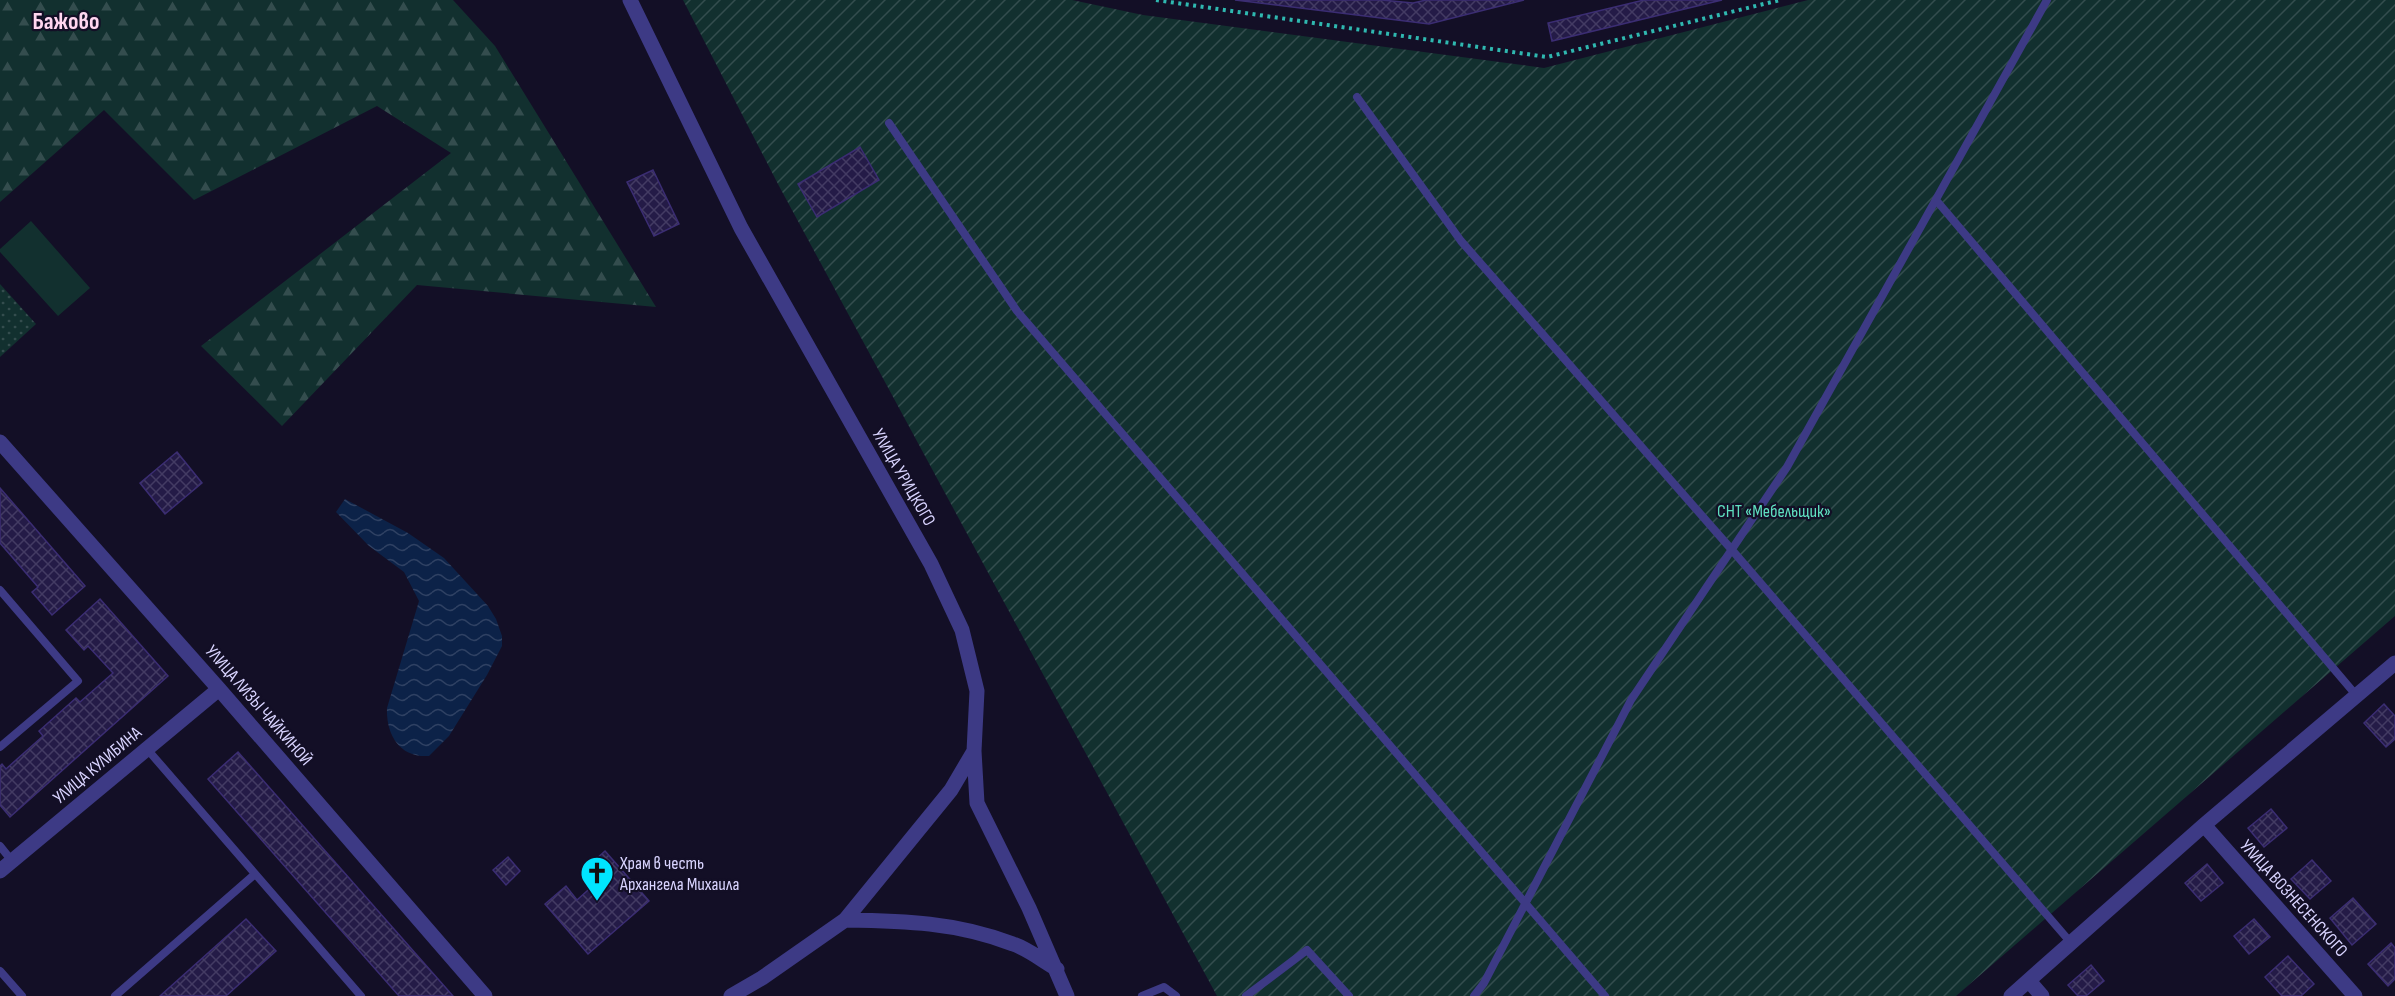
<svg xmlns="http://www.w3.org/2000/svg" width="2395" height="996" viewBox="0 0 2395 996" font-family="'Sofia Sans Condensed',sans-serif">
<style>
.forest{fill:url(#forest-firs)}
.park{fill:url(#park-dots)}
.garden{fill:url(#garden-furrows)}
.pitch{fill:#12302f}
.water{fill:url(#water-waves)}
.building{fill:url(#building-cross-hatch);stroke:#3b2d73;stroke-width:1.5}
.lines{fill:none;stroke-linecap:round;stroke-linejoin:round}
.path{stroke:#2fb8b0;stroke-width:4;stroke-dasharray:3 4.5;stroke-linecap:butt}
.service{stroke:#3d3a85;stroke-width:8}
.minor{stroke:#3d3a85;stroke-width:15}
.labels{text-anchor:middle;stroke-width:4.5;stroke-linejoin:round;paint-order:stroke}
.street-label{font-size:18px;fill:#d9d4ff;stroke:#130f26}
.park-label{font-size:18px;fill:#5fe0c0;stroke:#130f26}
.poi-label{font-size:18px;fill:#d9d4ff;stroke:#130f26;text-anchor:start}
.district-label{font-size:24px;font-weight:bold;fill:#ffd6f0;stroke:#130f26}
</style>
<defs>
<pattern id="forest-firs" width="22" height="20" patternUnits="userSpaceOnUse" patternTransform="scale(1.5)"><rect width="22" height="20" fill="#12302f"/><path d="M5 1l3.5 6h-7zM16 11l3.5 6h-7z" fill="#344d4e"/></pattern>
<pattern id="park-dots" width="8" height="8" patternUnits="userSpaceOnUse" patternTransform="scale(1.5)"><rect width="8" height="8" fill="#12302f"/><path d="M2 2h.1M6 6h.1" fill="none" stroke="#344d4e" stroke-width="1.8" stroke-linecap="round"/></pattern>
<pattern id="garden-furrows" width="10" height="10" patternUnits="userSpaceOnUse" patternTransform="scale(1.5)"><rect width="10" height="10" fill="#12302f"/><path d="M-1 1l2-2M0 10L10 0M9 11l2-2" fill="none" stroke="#344d4e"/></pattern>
<pattern id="water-waves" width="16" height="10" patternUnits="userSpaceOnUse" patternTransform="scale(1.5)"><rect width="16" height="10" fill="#0c2248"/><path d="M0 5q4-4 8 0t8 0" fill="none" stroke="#2f4163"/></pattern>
<pattern id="building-cross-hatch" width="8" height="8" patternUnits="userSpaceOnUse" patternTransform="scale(1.5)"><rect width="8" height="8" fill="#241b47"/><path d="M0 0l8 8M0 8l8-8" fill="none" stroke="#433b63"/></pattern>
</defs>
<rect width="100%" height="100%" fill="#130f26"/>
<path class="forest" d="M0,0H453L495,46L656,307L417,285L282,426L201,346L451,153L377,106L194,200L104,110L0,202Z"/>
<path class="park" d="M0,284L36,324L0,357Z"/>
<path class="garden" d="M683,0H1072L1143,15L1544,68L1808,0H2395V616L1956,996H1217L779,186Z"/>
<path class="pitch" d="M31,221L90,288L58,316L0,252V249Z"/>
<path class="water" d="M345,499L408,533L444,558L488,606L496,619L502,636V646L487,675L449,736L429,756C400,758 386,735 387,708L419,601L404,572L369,546L336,512Z"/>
<path class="building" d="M1235,0H1382L1413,3L1426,0H1524L1429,24Z
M1644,0H1722L1552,41L1548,23Z
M860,147L879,180L817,217L798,184Z
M653,170L679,224L654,236L627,182Z
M177,452L202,483L165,514L140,483Z
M0,488L85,586L52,615L32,592L38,587L0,543Z
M100,599L168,676L10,817L0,805V766L2,764L6,769L43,736L39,731L76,698L80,702L113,673L88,646L84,650L66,630Z
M2384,704L2395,716V739L2386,747L2364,723Z
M238,752L453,996H399L208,779Z
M2271,809L2287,828L2264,847L2248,828Z
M605,851L649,901L588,954L545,904L566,886L577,900L597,882L585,869Z
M508,857L520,871L506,885L493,870Z
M2312,860L2331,881L2310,899L2291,879Z
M2207,864L2223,883L2201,901L2185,883Z
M2353,898L2376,924L2352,945L2330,918Z
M246,919L276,951L226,996H160Z
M2254,919L2270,937L2249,954L2234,936Z
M2391,943L2395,948V979L2388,986L2368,964Z
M2288,956L2314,984L2301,996H2282L2265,977Z
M2091,965L2104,981L2086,996H2078L2068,985Z"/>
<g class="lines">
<path class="path" d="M1156,0L1547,57L1780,0"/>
<path class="service" d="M1357,97L1461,241L1732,550L2072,944
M889,123L1017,311L1605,996
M1936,200L2356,695
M0,590L78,681L0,747
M147,749L361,996
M0,846L12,861
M0,971L22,996
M115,996L255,874
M1142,996L1164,987L1176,996
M1246,996L1307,950L1349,996
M1474,996L1484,983L1631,700L1787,467L2047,0"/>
<path class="minor" d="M630,0L741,228L931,564L962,630L977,691L974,751L977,803L1029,908L1067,996
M0,442L219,689L485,996
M2204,825L2355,996
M0,871L219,689
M845,920C904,921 956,922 1013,944C1028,949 1043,961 1057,969
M2029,981L2042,996
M731,996L762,978L845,920L951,790L974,751
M2011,996L2204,825L2395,663"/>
</g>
<defs>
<g id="church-pin" transform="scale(1.725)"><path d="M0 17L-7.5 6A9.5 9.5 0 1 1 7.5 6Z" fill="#00e5ff" stroke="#130f26"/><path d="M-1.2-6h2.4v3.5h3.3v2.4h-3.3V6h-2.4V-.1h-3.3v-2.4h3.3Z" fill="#111"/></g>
</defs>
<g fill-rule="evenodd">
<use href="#church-pin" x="597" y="873"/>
</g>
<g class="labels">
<g class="street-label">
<text transform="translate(904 477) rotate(60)" y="6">УЛИЦА УРИЦКОГО</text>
<text transform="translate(259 705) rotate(49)" y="6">УЛИЦА ЛИЗЫ ЧАЙКИНОЙ</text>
<text transform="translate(97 765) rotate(-40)" y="6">УЛИЦА КУЛИБИНА</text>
<text transform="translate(2294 898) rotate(48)" y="6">УЛИЦА ВОЗНЕСЕНСКОГО</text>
</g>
<g class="park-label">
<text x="1774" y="517">СНТ «Мебельщик»</text>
</g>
<g class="poi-label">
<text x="620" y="869">Храм в честь<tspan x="620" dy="21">Архангела Михаила</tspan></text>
</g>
<g class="district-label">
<text x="66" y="29">Бажово</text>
</g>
</g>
</svg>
